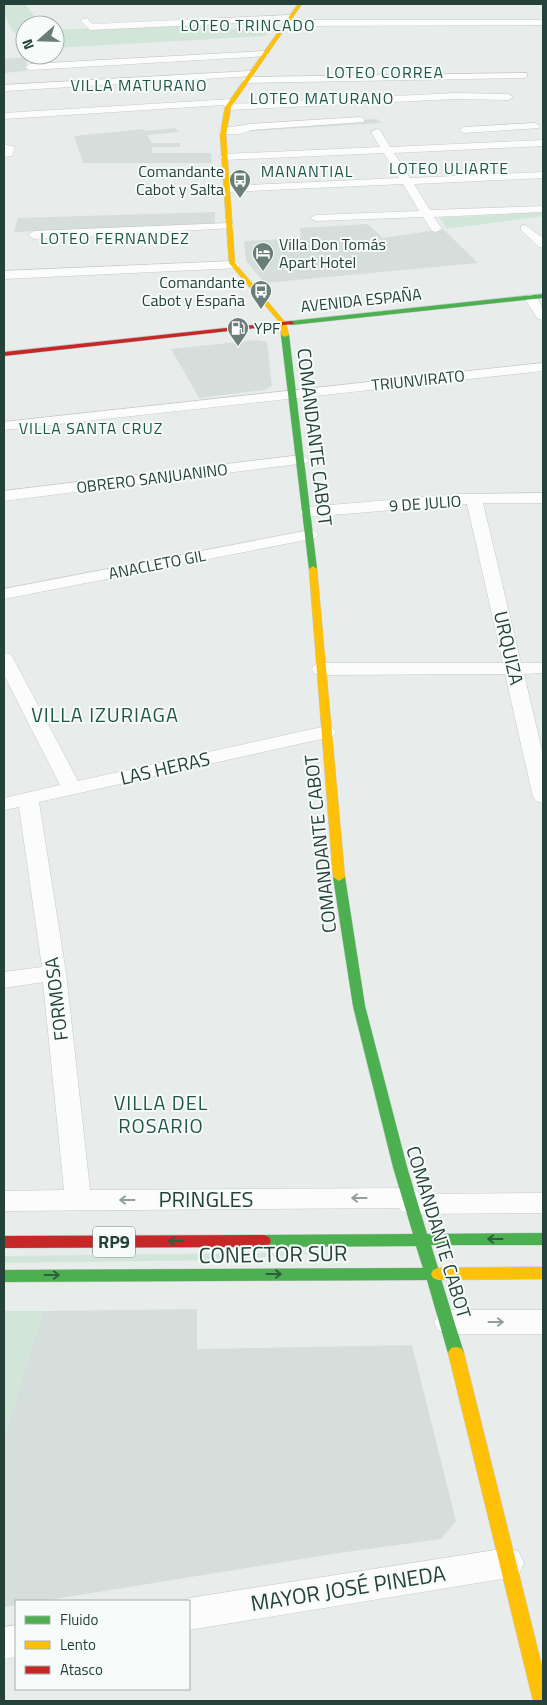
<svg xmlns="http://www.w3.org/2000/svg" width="547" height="1705" viewBox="0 0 547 1705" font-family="'Titillium Web',sans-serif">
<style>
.built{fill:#d6dedb}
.green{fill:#d1e6d8}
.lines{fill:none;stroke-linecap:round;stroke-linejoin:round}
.street-casing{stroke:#c5cac8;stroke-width:1}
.fast-casing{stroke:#c3cbc8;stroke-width:1}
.slow-casing{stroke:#c3cbc8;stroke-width:1}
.jam-casing{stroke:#c3cbc8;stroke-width:1}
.street{fill:#fcfcfc;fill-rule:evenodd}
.fast{fill:#4caf50;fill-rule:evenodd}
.slow{fill:#ffc107;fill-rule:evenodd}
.jam{fill:#c62828;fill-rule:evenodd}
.oneway{stroke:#909f9b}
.oneway2{stroke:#2e5d40}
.labels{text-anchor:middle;stroke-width:4;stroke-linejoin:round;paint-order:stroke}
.far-neighbourhood-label{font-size:16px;letter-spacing:1px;fill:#1f5548;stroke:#f7fbf9}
.far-poi-label{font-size:16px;fill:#24423a;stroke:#f7fbf9;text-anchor:end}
.far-street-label{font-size:16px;fill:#24423a;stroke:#f7fbf9}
.shield{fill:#f7fbf9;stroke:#637a73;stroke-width:1}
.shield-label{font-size:18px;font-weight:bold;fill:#24423a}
.street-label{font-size:19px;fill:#24423a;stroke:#f7fbf9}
.neighbourhood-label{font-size:20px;letter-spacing:1px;fill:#1f5548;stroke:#f7fbf9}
.near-street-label{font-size:22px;fill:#24423a;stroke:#f7fbf9}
</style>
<rect width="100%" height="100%" fill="#e8edeb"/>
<path class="built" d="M27,57L26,71L4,73V59Z
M377,119L381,123L236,132V127Z
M175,128L179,132L147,135L152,143H180V147H152V153H211L212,163H83L74,136L143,129L145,131Z
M215,212V224L14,232L18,218Z
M368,224L383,238L443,229L478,263L265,283L246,261L244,241L301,238L300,228Z
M256,340L267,342L272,386L265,390L199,398L171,349Z
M197,1309V1349L412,1345L456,1521L441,1539L339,1553L42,1601H16V1605L4,1607V1438L43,1311Z"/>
<path class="green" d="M4,4H25L41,25H25V46C14,33 4,21 4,4Z
M224,22L228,29H271L266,36L55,48V30Z
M543,212V216L447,229L440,218Z
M354,1252L301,1254L227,1260L4,1263V1256Z
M4,1311H43L4,1438V1446Z"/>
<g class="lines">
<g class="street-casing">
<path id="street" d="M290,15L294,18L290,20H543V25L286,26L282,23L285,21L90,30L80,20L87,18L92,24Z
M265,51L268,52V56L30,70L25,67L30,64Z
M250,71L253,72V76L4,91V85Z
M527,73V77L524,78L246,83L241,80L246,77Z
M455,93L508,94L513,97L508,100L455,99L228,110L225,109L224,105L4,119V113L231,99L234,100L235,104Z
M360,117L364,118V122L251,130C243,135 225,136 218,131C225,126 239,127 248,124Z
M535,123L540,126L539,128L464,133L459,130L464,127Z
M376,129L380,130L390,147L543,140V146L394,153L410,178L543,172V178L414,184L430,210L543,206V212L434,217L442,229L436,232L432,231L423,217L316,221L310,218L316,215L419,211L403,184L226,192L220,189L226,186L399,178L384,153L224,160L219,157L224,154L380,147L371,132Z
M4,144L15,147L12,156L4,157Z
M229,223L233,224V228L34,239L28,235L34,231Z
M525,225L543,238V247H539L521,230V226Z
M234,261L240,265L238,268L4,279V271Z
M530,294C542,297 543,310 543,320L538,319L524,298Z
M543,363V371L4,430V422Z
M301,455L309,460L306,463L4,501V491Z
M543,493V503H483L521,663H543V673L524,674L543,755V803L536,801L533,797L505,674L321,675L314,673L312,669L314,665L321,663H503L467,504L307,517L299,512L307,507L460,494Z
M310,530L316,532L318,535L316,538L4,599V589Z
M4,653L10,654L13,658L78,781L326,726L333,728L336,732L333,736L326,738L39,802L66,973L90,1190L408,1188L417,1191L419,1194L543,1193V1213L410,1214L401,1211L399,1208L4,1211V1191L64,1190L43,982L4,988V972L42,967L19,807L4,810V798L60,785L4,675Z
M448,1310H543V1334H448L438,1330L434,1322L438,1314Z
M508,1548L519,1552L524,1563L519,1574L508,1578L189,1630V1601H181L189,1598Z
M16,1625V1657L4,1659V1627Z"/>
</g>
<g class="fast-casing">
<path id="fast" d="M543,294V298L291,325L288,323L291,321Z
M285,333L289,335L317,569L313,572L309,569L281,335Z
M339,873L345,877L365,1006L407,1167L427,1234L543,1233V1245H431L438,1268L443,1270L445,1274L441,1279L464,1353L461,1358L456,1359L451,1358L448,1353L427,1280L4,1282V1270L423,1268L416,1246L264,1247L259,1245L257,1241L259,1237L264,1235L413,1234L393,1167L353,1006L333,877Z"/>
</g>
<g class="slow-casing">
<path id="slow" d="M298,4H302L231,107L226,135L235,263L286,323L289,335L285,337L281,335L280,323L229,263L220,135L225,107Z
M313,566L317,569L345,877L339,881L333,877L309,569Z
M543,1267V1279L438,1280L433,1278L431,1274L433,1270L438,1268Z
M456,1347L461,1348L464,1353L543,1670V1701H533L448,1353L451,1348Z"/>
</g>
<g class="jam-casing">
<path id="jam" d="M291,321L294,323L293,324L4,356V352Z
M264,1235L269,1237L271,1241L269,1245L264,1247L4,1248V1236Z"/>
</g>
<use href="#street" class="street"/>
<use href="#fast" class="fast"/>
<use href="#slow" class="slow"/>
<use href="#jam" class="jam"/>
</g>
<defs><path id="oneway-shaft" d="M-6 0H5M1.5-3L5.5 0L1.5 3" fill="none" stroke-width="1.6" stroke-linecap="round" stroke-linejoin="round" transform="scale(1.25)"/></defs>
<g class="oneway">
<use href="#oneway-shaft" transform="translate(359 1198) rotate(180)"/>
<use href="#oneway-shaft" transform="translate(127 1200) rotate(180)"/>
<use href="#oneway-shaft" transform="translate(496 1322)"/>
</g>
<g class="oneway2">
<use href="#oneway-shaft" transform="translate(495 1239) rotate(-180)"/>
<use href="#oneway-shaft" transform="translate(176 1241) rotate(180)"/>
<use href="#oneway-shaft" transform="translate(274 1274)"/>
<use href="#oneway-shaft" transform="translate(52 1275)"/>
</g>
<defs>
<g id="bus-pin" transform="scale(1.125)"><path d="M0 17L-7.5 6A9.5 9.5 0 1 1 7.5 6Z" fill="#697e78" stroke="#f7fbf9"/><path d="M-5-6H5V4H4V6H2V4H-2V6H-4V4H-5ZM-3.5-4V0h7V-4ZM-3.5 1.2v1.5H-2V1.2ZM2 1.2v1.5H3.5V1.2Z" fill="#fff"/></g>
<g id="hotel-pin" transform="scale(1.125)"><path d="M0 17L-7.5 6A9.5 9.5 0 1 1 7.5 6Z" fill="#697e78" stroke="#f7fbf9"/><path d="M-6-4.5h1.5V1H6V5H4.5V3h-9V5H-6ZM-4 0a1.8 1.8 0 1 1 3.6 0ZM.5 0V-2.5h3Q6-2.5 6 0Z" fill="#fff"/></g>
<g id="fuel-pin" transform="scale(1.125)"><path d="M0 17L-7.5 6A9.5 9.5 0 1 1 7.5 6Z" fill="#697e78" stroke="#f7fbf9"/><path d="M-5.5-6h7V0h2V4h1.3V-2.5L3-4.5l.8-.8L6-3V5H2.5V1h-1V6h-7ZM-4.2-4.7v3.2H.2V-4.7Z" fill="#fff"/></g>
</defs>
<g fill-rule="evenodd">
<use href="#bus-pin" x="240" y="180"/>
<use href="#hotel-pin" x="263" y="253"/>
<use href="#bus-pin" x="261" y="291"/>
<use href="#fuel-pin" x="238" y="328"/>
</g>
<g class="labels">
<g class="far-neighbourhood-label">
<text x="248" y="31">LOTEO TRINCADO</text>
<text x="385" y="78">LOTEO CORREA</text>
<text x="139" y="91">VILLA MATURANO</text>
<text x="322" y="104">LOTEO MATURANO</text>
<text x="449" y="174">LOTEO ULIARTE</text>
<text x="307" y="177">MANANTIAL</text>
<text x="115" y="244">LOTEO FERNANDEZ</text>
<text x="91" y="434">VILLA SANTA CRUZ</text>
</g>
<g class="far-poi-label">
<text x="224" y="177">Comandante<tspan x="224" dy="18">Cabot y Salta</tspan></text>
<text x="279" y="250" text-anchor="start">Villa Don Tomás<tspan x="279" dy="18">Apart Hotel</tspan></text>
<text x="245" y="288">Comandante<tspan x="245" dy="18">Cabot y España</tspan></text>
<text x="254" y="334" text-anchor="start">YPF</text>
</g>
<g class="far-street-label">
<text transform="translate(361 300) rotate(-6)" y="6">AVENIDA ESPAÑA</text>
<text transform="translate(418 380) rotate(-6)" y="6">TRIUNVIRATO</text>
<text transform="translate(152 478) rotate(-7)" y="6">OBRERO SANJUANINO</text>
<text transform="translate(425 503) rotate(-4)" y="6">9 DE JULIO</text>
<text transform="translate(157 564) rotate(-11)" y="6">ANACLETO GIL</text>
</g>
<rect class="shield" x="93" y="1226.5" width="42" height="31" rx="4"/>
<g class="shield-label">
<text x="114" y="1248">RP9</text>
</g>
<g class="street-label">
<text transform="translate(315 437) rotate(83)" y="7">COMANDANTE CABOT</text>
<text transform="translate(509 648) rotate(77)" y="7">URQUIZA</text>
<text transform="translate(165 768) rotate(-13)" y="7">LAS HERAS</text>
<text transform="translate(320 844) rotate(-96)" y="7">COMANDANTE CABOT</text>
<text transform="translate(56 999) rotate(-97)" y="7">FORMOSA</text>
<text transform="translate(439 1232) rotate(73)" y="7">COMANDANTE CABOT</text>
</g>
<g class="neighbourhood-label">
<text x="105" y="722">VILLA IZURIAGA</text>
<text x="161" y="1110">VILLA DEL<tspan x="161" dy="23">ROSARIO</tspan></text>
</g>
<g class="near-street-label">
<text x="206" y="1207">PRINGLES</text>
<text transform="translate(273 1254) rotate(-1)" y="8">CONECTOR SUR</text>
<text transform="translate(348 1588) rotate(-9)" y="8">MAYOR JOSÉ PINEDA</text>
</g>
</g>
<rect width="547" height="1705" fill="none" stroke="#24423a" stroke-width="10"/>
<rect x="15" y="1600" width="175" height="90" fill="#f7fbf9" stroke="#a3b1ad"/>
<rect x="25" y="1616" width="25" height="8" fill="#4caf50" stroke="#a3b1ad"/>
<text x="60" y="1625" font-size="15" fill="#24423a">Fluido</text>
<rect x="25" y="1641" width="25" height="8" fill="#ffc107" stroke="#a3b1ad"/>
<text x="60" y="1650" font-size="15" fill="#24423a">Lento</text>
<rect x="25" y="1666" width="25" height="8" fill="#c62828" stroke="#a3b1ad"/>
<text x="60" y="1675" font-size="15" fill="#24423a">Atasco</text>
<g transform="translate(40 40) rotate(250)"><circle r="24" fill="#f7fbf9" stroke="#a3b1ad"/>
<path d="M0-4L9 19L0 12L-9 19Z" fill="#697e78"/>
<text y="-8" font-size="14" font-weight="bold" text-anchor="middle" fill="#24423a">N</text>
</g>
</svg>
